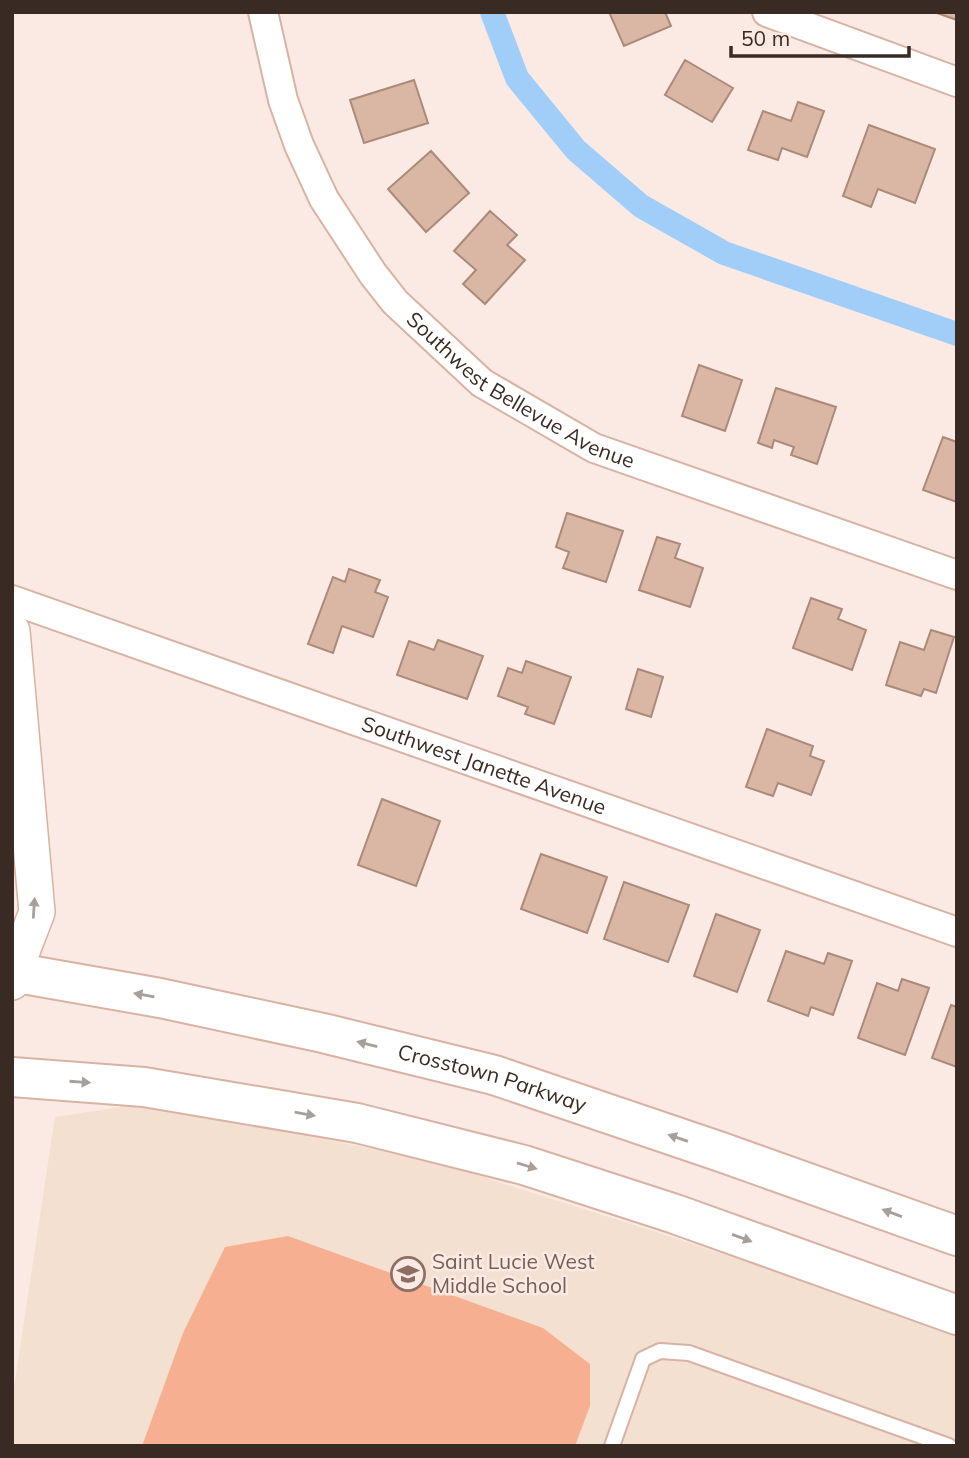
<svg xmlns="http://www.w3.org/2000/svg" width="969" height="1458" viewBox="0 0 969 1458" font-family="Mulish,sans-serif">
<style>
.education{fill:#f4e0d1}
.green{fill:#f6b091}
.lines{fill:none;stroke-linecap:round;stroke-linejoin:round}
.canal{stroke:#a1cef9;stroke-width:24}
.building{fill:#dab6a4;stroke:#ac8a78;stroke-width:2}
.service-casing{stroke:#d8b3a3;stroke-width:18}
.minor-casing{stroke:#d8b3a3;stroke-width:32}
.tertiary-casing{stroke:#d8b3a3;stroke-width:38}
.secondary-casing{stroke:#d8b3a3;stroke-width:42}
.service{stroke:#fff;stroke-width:14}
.minor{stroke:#fff;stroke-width:28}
.tertiary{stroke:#fff;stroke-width:35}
.secondary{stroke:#fff;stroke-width:38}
.oneway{fill:#a69f9c}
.labels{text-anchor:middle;stroke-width:5;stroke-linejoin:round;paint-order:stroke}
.street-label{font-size:21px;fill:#392a24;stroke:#faeae3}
.education-label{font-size:21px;fill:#785e54;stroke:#faeae3;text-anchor:start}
</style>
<rect width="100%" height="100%" fill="#faeae3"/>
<path class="education" d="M140,1104L426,1159L672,1237L957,1332V1446H12V1401L55,1117Z"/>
<path class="green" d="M288,1236L543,1328L590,1364V1406L575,1446H142L183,1333L225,1247Z"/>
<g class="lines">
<path class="canal" d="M492,12L517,78L576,150L641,206L724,253L957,334"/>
</g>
<path class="building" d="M609,12H665L671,26L624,46Z
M934,12H957V20Z
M685,60L733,88L712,122L665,95Z
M414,80L428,123L364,143L350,100Z
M798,102L824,111L807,157L782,148L778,160L748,150L763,111L791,121Z
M869,125L935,149L915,203L878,189L871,207L843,196Z
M431,151L469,193L426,232L388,189Z
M490,211L517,235L507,245L525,260L485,304L463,284L476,270L454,251Z
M699,365L742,380L725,431L682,416Z
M776,388L836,407L817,464L791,455L794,447L774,440L772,448L758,443Z
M943,437L957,442V502L923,490Z
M567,513L623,531L606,582L563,568L569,552L556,547Z
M657,537L680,544L675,558L703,568L690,607L639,590Z
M349,569L380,580L375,592L388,597L373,637L342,626L333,653L308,644L333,577L345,582Z
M811,598L842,609L838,619L866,630L852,670L793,648Z
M931,630L954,637L936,693L924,689L921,696L886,685L900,642L924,650Z
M438,640L483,656L467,699L397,675L409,641L434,650Z
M526,661L571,677L554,724L525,714L528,707L498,696L508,668L522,673Z
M638,669L663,677L651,717L626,709Z
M767,729L813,746L810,756L824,761L811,795L778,783L773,796L746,787Z
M382,799L440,821L416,886L358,865Z
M541,854L607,877L587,933L521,909Z
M624,882L689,905L668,962L604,939Z
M716,914L760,930L737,992L694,976Z
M786,951L824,964L828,953L852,961L833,1015L811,1007L808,1016L768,1001Z
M902,979L929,988L905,1055L858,1038L877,983L898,991Z
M951,1005L957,1007V1067L932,1058Z"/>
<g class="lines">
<g class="service-casing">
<path id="service" d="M612,1446L643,1359L660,1351L689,1353L949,1446"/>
</g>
<g class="minor-casing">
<g id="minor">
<path id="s1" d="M263,12L283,100L299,145L324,199L373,274L395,302L482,383L594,448L957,575"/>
<path d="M767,12L957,82"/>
<path id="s2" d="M12,600L957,932"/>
</g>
</g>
<g class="tertiary-casing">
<path id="tertiary" d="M12,631L37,912L14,972L12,982"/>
</g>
<g class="secondary-casing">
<g id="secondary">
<path id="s3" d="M12,972L160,998L323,1033L494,1075L721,1152L957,1236"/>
<path d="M12,1077L144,1087L357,1123L524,1165L675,1214L957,1315"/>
</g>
</g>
<use href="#service" class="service"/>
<use href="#minor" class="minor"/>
<use href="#tertiary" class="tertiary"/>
<use href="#secondary" class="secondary"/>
</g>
<defs><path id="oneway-solid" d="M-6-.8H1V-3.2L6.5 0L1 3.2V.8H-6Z" transform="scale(1.75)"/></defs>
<g class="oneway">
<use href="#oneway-solid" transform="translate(34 908) rotate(-86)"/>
<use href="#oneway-solid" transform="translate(144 995) rotate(-170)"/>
<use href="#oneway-solid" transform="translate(367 1044) rotate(-166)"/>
<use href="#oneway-solid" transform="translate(80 1082) rotate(4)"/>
<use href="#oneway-solid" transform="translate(305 1114) rotate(10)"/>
<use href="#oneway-solid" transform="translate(678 1138) rotate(-161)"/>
<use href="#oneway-solid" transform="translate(527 1166) rotate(17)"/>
<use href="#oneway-solid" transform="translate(892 1213) rotate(-160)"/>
<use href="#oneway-solid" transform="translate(742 1238) rotate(20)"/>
</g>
<defs>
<g id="school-ring" transform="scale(1.75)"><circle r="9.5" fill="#faeae3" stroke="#8d6e63" stroke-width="1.5"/><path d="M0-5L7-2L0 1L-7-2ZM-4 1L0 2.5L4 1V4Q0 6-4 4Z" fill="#8d6e63"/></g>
</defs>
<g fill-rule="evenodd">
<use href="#school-ring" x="408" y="1274"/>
</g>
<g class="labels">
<g class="street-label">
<text dy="7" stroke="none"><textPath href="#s1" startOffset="478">Southwest Bellevue Avenue</textPath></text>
<text dy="7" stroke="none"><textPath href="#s2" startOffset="500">Southwest Janette Avenue</textPath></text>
<text dy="7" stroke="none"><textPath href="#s3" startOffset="492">Crosstown Parkway</textPath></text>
</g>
<g class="education-label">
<text x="432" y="1269">Saint Lucie West<tspan x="432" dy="24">Middle School</tspan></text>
</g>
</g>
<rect width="969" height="1458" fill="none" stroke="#392a24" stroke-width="28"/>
<path d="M731 46v10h178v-10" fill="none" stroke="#392a24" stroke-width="3.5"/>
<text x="741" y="46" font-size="21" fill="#392a24" stroke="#faeae3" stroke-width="5" paint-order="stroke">50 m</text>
</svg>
